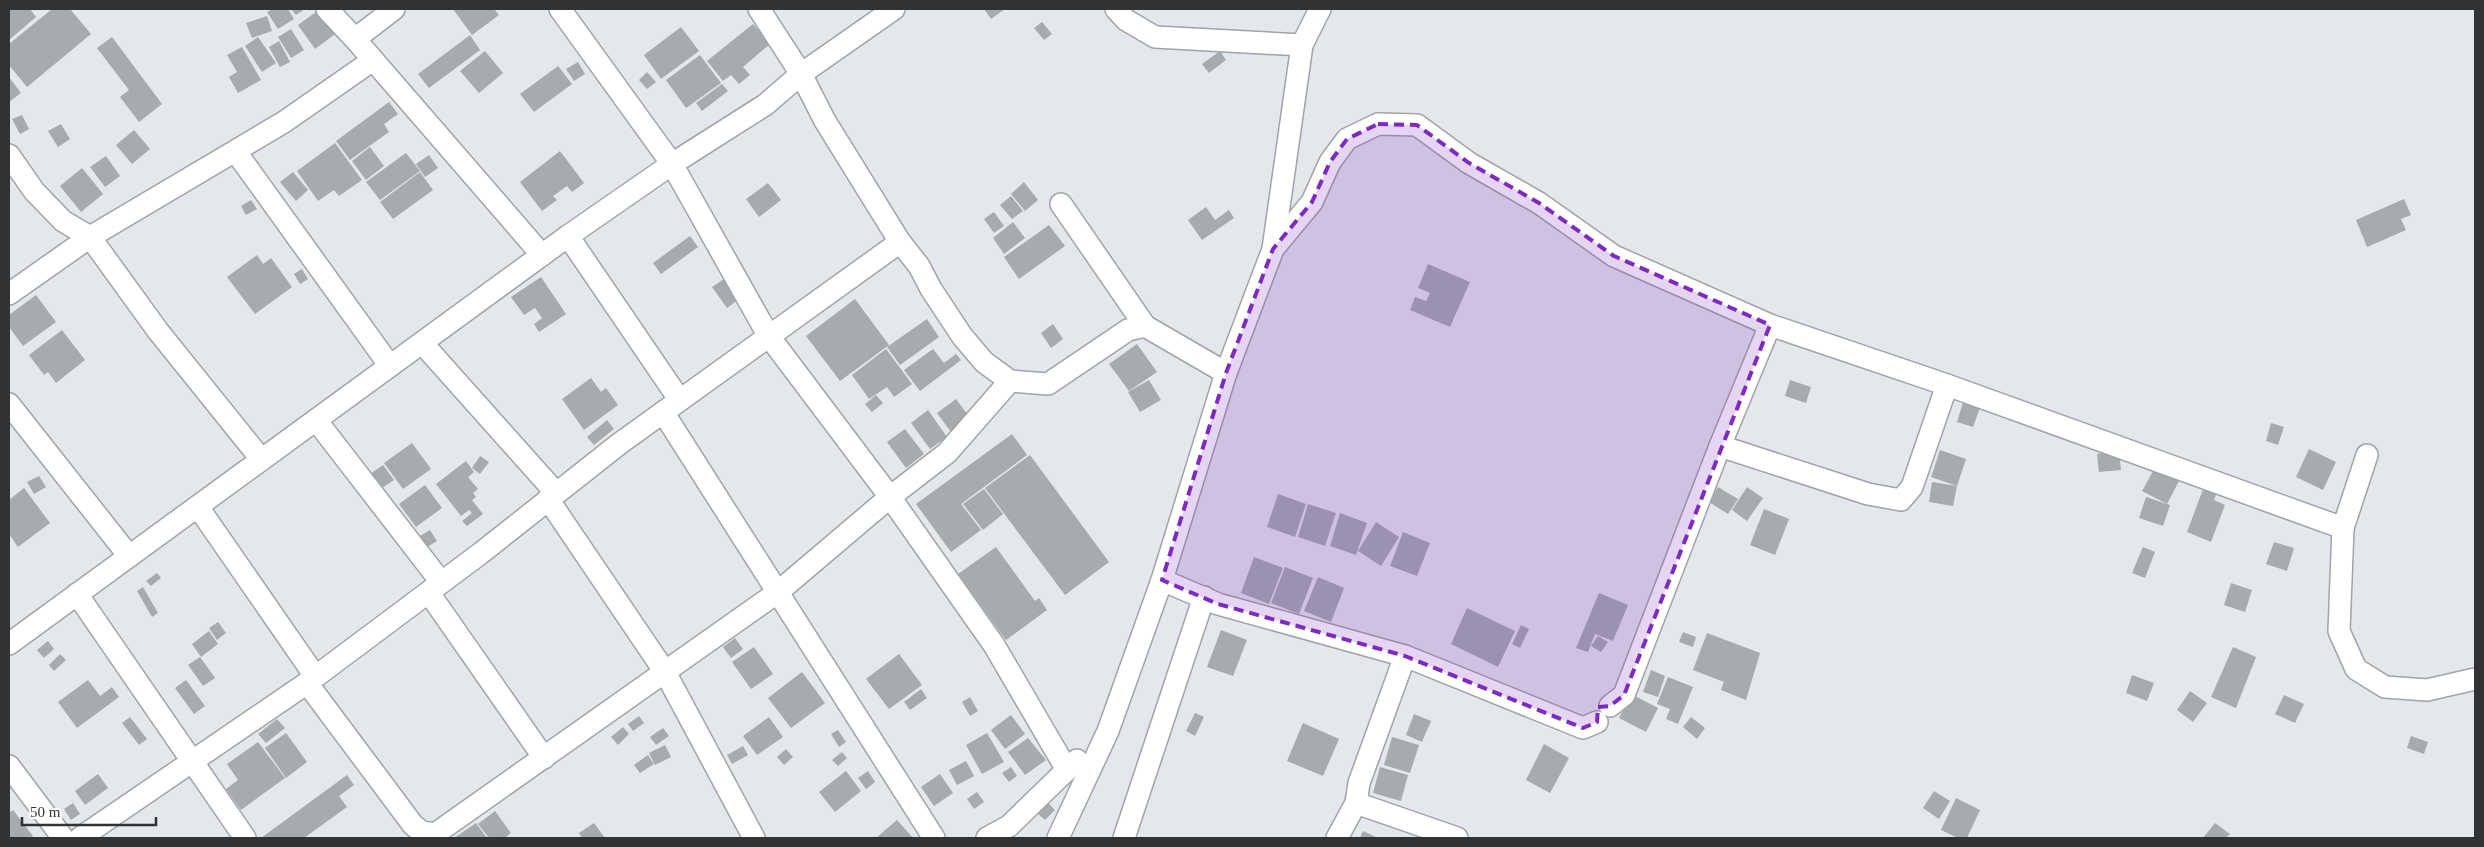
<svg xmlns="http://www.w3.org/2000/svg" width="2484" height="847" viewBox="0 0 2484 847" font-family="Georgia,serif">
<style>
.building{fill:#a5abae}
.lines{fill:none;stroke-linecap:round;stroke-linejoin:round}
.minor-casing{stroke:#a0a3a8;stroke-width:24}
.minor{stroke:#fff;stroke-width:21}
.marked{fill:#7b2cbf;fill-opacity:0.2;stroke:#7b2cbf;stroke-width:4;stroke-dasharray:10 6;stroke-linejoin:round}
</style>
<rect width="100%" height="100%" fill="#e4e7ec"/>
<!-- building -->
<g class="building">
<path d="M9,9H30L36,17L9,40Z"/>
<path d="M52,9H70L91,34L27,87L9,65V44Z"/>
<path d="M273,9H288L294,19L278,29L267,12Z"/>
<path d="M291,9H305L296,15Z"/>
<path d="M320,9L338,32L315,49L298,25Z"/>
<path d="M453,9H494L499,15L472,35Z"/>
<path d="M984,9H1005L991,19Z"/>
<path d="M267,16L272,31L252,38L246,23Z"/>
<path d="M1042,22L1052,34L1044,40L1034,28Z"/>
<path d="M753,24L770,44L743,67L750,75L739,84L731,75L723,81L707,61Z"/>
<path d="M681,27L699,51L661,79L644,55Z"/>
<path d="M291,29L304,50L291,58L278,37Z"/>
<path d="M470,35L480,50L429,88L418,74Z"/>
<path d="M112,37L162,104L139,122L120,97L129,90L97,48Z"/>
<path d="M258,37L276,63L262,72L245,46Z"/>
<path d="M279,41L290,62L280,67L269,47Z"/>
<path d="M242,47L261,80L238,93L229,77L237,72L227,55Z"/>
<path d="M485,51L503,73L479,93L460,71Z"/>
<path d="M1220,51L1226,60L1209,73L1202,64Z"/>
<path d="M700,55L721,83L686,108L666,80Z"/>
<path d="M578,62L585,74L574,81L566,69Z"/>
<path d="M558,66L572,84L534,112L520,94Z"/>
<path d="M647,72L656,82L647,89L639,80Z"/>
<path d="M9,77L21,93L9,102Z"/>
<path d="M722,84L728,91L702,111L696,103Z"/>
<path d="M389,102L398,114L384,124L389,132L350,160L336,141Z"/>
<path d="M22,115L29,129L20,134L12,119Z"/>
<path d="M61,124L70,139L58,147L48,131Z"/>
<path d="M134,130L150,149L132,164L116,145Z"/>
<path d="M335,143L362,180L339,196L334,190L318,201L297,171Z"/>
<path d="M370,147L384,166L366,180L352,161Z"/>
<path d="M560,151L584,183L572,192L567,186L553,196L557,200L542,211L520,182Z"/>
<path d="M406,153L420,171L380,200L366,182Z"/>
<path d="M429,155L438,168L425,177L416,164Z"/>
<path d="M106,156L120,176L105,187L90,167Z"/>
<path d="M82,168L103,194L81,212L60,186Z"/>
<path d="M293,172L308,190L296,201L280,182Z"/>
<path d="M420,172L433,190L393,219L380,202Z"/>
<path d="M1024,182L1038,200L1025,211L1011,194Z"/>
<path d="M768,183L781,200L759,217L746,199Z"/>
<path d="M1011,196L1023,211L1012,219L1000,205Z"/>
<path d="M2404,199L2411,215L2401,219L2406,230L2367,247L2356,220Z"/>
<path d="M251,200L257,209L246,215L241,206Z"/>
<path d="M1206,207L1215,220L1229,210L1234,218L1202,240L1188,220Z"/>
<path d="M994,212L1004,226L994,233L984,219Z"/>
<path d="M1013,222L1025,238L1004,254L993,238Z"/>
<path d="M1049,225L1065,246L1019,279L1004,257Z"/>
<path d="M690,236L698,247L661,274L653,263Z"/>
<path d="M257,255L263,264L271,258L292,287L255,314L227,277Z"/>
<path d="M1428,264L1470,282L1450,327L1410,310L1415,297L1426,301L1430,293L1418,288Z"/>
<path d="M302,269L308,279L300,284L294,274Z"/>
<path d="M541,277L566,314L539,332L534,324L542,318L535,308L524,315L511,297Z"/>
<path d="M724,279L739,299L727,308L712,287Z"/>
<path d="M36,295L56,322L23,346L9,327V315Z"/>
<path d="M855,299L889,345L840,381L806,336Z"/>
<path d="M927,319L939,337L900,365L887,347Z"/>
<path d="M1053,324L1063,339L1051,348L1041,333Z"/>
<path d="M62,330L85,360L56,383L48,372L44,375L29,355Z"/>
<path d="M1137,344L1157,372L1129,391L1109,364Z"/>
<path d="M886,349L912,384L894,397L887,387L869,399L852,375Z"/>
<path d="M933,349L944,363L956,354L961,360L920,391L904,370Z"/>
<path d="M591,378L601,392L606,388L618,405L584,430L562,399Z"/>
<path d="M1149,380L1161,400L1140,412L1128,392Z"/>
<path d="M1790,380L1811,387L1806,403L1785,396Z"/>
<path d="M876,395L883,403L872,412L865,404Z"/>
<path d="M956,399L970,418L951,432L937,413Z"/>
<path d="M1964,399L1981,405L1973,427L1957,422Z"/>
<path d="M928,410L947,437L930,449L911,423Z"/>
<path d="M607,420L614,429L594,445L587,437Z"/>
<path d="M2271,423L2284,427L2278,445L2266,441Z"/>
<path d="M905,429L924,454L906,468L887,442Z"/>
<path d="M1012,434L1027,455L961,504L981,530L951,552L916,504Z"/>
<path d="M412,443L431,469L403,489L384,463Z"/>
<path d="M2309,449L2336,462L2323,490L2296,477Z"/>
<path d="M1940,450L1966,459L1957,486L1931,477Z"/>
<path d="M2119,451L2121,470L2099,472L2097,454Z"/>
<path d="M1030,455L1109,562L1065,595L985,488Z"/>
<path d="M480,456L489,462L480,474L472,468Z"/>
<path d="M466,461L474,472L468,477L478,489L473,493L476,497L472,500L483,514L467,526L462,521L472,513L469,510L461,516L436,484Z"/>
<path d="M383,465L394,480L379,490L369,475Z"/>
<path d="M2156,466L2180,479L2167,504L2142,491Z"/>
<path d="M39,476L46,487L34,494L27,482Z"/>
<path d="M1932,482L1957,486L1953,506L1929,502Z"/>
<path d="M2205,484L2218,489L2214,500L2225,505L2211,542L2187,532Z"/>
<path d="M425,485L442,508L416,527L399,504Z"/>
<path d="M1718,487L1738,499L1728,514L1709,502Z"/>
<path d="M1747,487L1763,498L1747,521L1732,510Z"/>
<path d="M24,488L50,523L18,547L9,534V500Z"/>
<path d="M984,489L1003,514L983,530L963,504Z"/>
<path d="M1278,494L1306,504L1295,537L1267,527Z"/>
<path d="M2146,497L2170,505L2163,526L2139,518Z"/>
<path d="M1308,504L1336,513L1325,546L1298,537Z"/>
<path d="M1764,509L1789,519L1775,555L1750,545Z"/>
<path d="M1340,513L1367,523L1356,555L1330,546Z"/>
<path d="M1376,522L1399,537L1381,566L1358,551Z"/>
<path d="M430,530L437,541L422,550L415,539Z"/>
<path d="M1403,532L1430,543L1417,576L1390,566Z"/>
<path d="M2274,542L2294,548L2287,571L2266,564Z"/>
<path d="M996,547L1035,601L1039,598L1047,610L1006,640L958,574Z"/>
<path d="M2143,547L2155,552L2145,578L2132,573Z"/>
<path d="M1254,557L1283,568L1269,604L1241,593Z"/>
<path d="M1285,567L1313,578L1299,614L1271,603Z"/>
<path d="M157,573L161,578L151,586L146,581Z"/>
<path d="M1318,577L1344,588L1331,622L1304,611Z"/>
<path d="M2231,583L2252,590L2245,612L2224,605Z"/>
<path d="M143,587L158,613L152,617L137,591Z"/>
<path d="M1599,593L1628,605L1613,641L1593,633L1595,634L1588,652L1576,648Z"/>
<path d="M1467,608L1515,631L1498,667L1451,644Z"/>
<path d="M218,622L226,633L217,640L209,628Z"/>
<path d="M1521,625L1529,629L1520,648L1512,644Z"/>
<path d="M1221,630L1247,640L1233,676L1207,667Z"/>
<path d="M209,631L218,644L201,657L192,644Z"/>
<path d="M1683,632L1696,637L1693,647L1679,642Z"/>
<path d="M1707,633L1760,653L1746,700L1721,690L1724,682L1693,670Z"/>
<path d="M1598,636L1608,642L1601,652L1591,646Z"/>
<path d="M735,638L743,649L731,658L723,647Z"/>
<path d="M48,641L54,649L44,658L37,650Z"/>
<path d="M754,647L773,674L751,689L732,662Z"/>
<path d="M2233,647L2256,657L2236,708L2211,697Z"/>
<path d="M60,654L66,660L54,671L49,665Z"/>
<path d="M899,654L922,685L889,709L866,679Z"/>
<path d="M200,657L215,678L203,686L188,665Z"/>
<path d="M1651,670L1665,676L1658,697L1643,692Z"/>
<path d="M802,672L825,703L791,728L768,698Z"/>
<path d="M2132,675L2154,683L2147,701L2126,693Z"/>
<path d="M1668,677L1693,687L1678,724L1666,719L1670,709L1657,704Z"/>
<path d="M88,680L100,696L112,687L119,697L77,728L58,702Z"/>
<path d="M186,680L205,706L194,714L175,688Z"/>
<path d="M921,689L927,698L910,710L904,702Z"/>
<path d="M2190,691L2207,703L2193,722L2177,710Z"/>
<path d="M1631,694L1658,708L1646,732L1619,718Z"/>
<path d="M2284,695L2304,704L2295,723L2275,714Z"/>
<path d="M970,697L978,711L970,716L962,702Z"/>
<path d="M1195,713L1204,717L1195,736L1186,731Z"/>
<path d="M1414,714L1431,721L1422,742L1406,735Z"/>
<path d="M1011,715L1025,734L1005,749L991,730Z"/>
<path d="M639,716L644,723L633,731L628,724Z"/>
<path d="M130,717L147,739L139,745L122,723Z"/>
<path d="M769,717L783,737L757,755L743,736Z"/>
<path d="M1691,717L1705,728L1697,739L1683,727Z"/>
<path d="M277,719L285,728L266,743L258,734Z"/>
<path d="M1303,723L1339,739L1323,776L1287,761Z"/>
<path d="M623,727L629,734L618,745L611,737Z"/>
<path d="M663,728L669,736L656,745L650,737Z"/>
<path d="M838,730L846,742L839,747L831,734Z"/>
<path d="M286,733L307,762L286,778L265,748Z"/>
<path d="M987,733L1004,762L982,774L966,745Z"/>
<path d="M2411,736L2428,742L2424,754L2407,748Z"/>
<path d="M1392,737L1419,745L1410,773L1384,765Z"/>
<path d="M1028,738L1046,760L1025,775L1008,752Z"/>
<path d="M258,742L285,778L241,810L226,789L238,780L227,764Z"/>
<path d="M1544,744L1569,758L1550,793L1526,780Z"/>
<path d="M665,745L671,757L655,765L649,753Z"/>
<path d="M743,746L748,755L732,764L727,755Z"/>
<path d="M786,749L793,757L784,765L777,757Z"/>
<path d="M842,752L847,758L838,766L832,760Z"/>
<path d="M648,755L654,764L640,773L634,765Z"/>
<path d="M966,761L974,776L957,785L949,770Z"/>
<path d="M1011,767L1017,776L1009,782L1002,773Z"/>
<path d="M1380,767L1408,775L1401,801L1373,793Z"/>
<path d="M846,771L861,791L835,812L819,792Z"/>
<path d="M868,771L875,782L866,789L858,778Z"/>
<path d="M98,774L108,788L85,805L75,791Z"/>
<path d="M940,774L953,793L934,806L921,787Z"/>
<path d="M347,775L354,785L339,796L347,807L304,838H261Z"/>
<path d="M1934,791L1950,801L1939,819L1923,808Z"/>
<path d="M977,792L984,802L974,809L967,799Z"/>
<path d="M1956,798L1980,810L1967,838H1958L1941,830Z"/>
<path d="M1047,802L1055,810L1045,820L1037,813Z"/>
<path d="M73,803L80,814L71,820L64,809Z"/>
<path d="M13,810L33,836L30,838H9V813Z"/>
<path d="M495,811L511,833L505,838H489L478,824Z"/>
<path d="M897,820L913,838H876Z"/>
<path d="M476,823L487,838H454Z"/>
<path d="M594,823L605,838H582L579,833Z"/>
<path d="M2215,823L2230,834L2226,838H2203Z"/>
<path d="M1363,831L1378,838H1360Z"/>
</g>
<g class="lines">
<defs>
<g id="minor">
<path d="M327,9L355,39L542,255"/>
<path d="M560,9L672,164L768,335L890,497L994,645L1067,770"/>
<path d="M759,9L801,74L894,9"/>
<path d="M1116,9L1126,20L1155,37L1302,45"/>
<path d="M355,39L394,9"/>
<path d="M236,152L390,366"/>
<path d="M9,155L34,191L63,221L90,237L284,122L373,60"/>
<path d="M1061,204L1145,326"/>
<path d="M568,236L679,399"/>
<path d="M1273,249L1312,202L1330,162L1347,139L1378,124L1417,125L1469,163L1539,203L1614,256L1770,325L1947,385L2343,528L2367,455"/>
<path d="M9,294L90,237L158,331L261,459"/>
<path d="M423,344L556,493"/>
<path d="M9,404L129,556"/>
<path d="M663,412L934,838"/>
<path d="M316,420L441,582"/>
<path d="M1720,446L1868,494L1901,500L1912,487L1947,385"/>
<path d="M548,499L665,672L754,838"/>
<path d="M198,507L315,676"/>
<path d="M2343,528L2339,631L2356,669L2385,687L2427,690L2475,679"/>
<path d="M1162,580L1218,604L1405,656L1359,783L1356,803L1337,838"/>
<path d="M429,593L544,758"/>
<path d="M77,594L245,838"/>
<path d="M9,644L568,236L672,164L765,105L801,74L825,121L900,242L919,266L931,289L962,336L984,362L1010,381L1048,384L1128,330L1145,326L1226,373"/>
<path d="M1405,656L1583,728L1597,722"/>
<path d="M307,683L413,825L422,832L435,834L778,592L890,497L947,453L1010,381"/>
<path d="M1610,706L1624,695L1720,446L1770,325"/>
<path d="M9,766L63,838"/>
<path d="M1356,803L1457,838"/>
<path d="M80,838L307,683L481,553L619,444L900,242"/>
<path d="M987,838L1009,826L1077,760"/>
<path d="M1058,838L1108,731L1162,580L1226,373L1273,249L1302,45L1320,9"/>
<path d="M1124,838L1204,597"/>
</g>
</defs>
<!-- minor casing -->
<use href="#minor" class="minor-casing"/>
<!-- minor -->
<use href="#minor" class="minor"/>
</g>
<!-- marked area -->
<path class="marked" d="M1378,124L1417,125L1469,163L1539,203L1614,256L1770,325L1624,695L1610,706L1598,707L1597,722L1583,728L1405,656L1218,604L1162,580L1226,373L1273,249L1312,202L1330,162L1347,139Z"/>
<!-- border -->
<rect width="2484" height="847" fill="none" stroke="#313234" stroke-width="20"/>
<!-- scale -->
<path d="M22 817v8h134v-8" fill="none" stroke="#313234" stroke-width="2.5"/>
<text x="30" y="817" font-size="15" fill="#313234" stroke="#ffffff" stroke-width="4" paint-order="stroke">50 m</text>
</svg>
